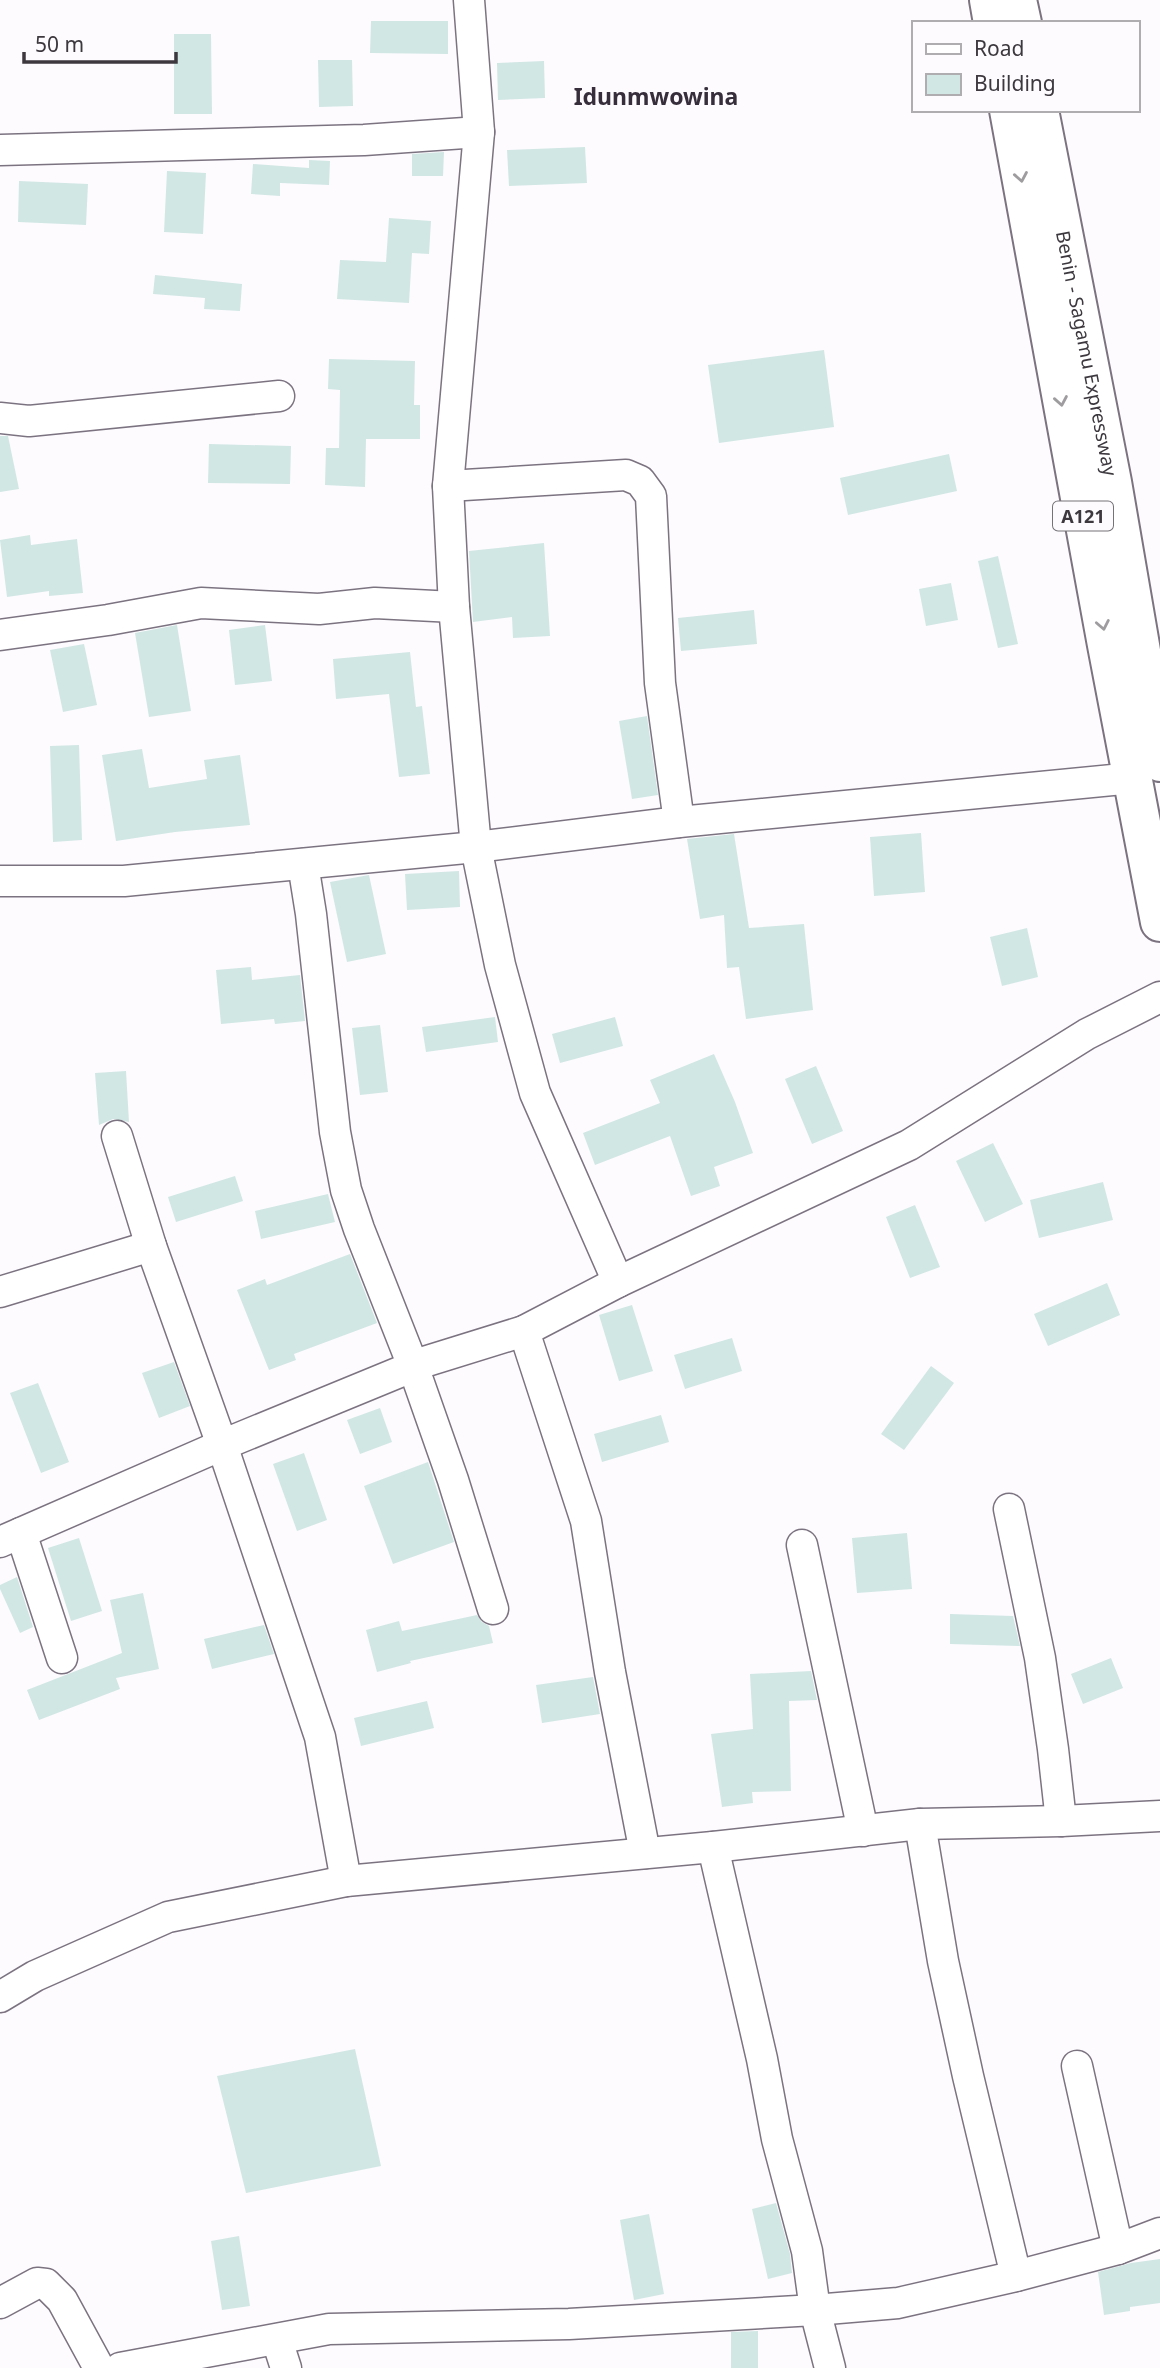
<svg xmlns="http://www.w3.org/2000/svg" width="1160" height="2368" viewBox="0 0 1160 2368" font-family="'Noto Sans',sans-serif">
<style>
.building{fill:#d1e7e4}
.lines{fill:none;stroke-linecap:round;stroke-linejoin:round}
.minor-casing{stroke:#7c7381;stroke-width:33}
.highway-casing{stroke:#7c7381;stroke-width:42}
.minor{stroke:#fff;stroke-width:30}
.highway{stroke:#fff;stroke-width:38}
.oneway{stroke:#9e9c9e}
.labels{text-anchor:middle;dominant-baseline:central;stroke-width:5;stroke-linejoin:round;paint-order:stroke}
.shield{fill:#fdfbfe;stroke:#767278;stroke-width:2}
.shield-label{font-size:18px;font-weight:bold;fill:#3c383e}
.street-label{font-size:19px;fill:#3c383e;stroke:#fdfbfe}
.quarter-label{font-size:23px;font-weight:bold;fill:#362e3a;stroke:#fdfbfe}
</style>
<rect width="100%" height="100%" fill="#fdfbfe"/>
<!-- building -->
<g class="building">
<path d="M371,21H448V54L370,53Z"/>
<path d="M174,34H211L212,114H174Z"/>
<path d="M318,60H352L353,106L319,107Z"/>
<path d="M544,61L545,98L498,100L497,63Z"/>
<path d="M585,147L587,183L509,186L507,150Z"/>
<path d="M444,152L443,176H412V154Z"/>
<path d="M309,160L330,161L329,185L280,183V196L251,194L253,164L309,168Z"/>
<path d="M167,171L206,173L203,234L164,232Z"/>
<path d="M19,181L88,184L86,225L18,222Z"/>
<path d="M389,218L431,221L429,254L412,253L409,303L337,299L340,260L386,262Z"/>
<path d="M155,275L242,284L240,311L204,309L205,298L153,294Z"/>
<path d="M824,350L834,427L719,443L708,365Z"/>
<path d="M329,359L415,361L414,405H420V439H366L365,487L325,485L326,448H339L340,390L328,389Z"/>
<path d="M0,436H8L19,489L0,492Z"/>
<path d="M209,444L291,446L290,484L208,483Z"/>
<path d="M949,454L957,491L848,515L840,478Z"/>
<path d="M30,535L31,545L77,539L83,593L49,596V591L7,597L0,540Z"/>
<path d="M544,543L550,636L513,638L512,617L473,622L469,551Z"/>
<path d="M998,556L1018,644L998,648L978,561Z"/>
<path d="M951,583L958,620L926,626L919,589Z"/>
<path d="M754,610L757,644L681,651L678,618Z"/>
<path d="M177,625L191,711L149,717L135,633Z"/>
<path d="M265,625L272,681L235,685L229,630Z"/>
<path d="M84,644L97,705L63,712L50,650Z"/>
<path d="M410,652L416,707L422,706L430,774L399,777L389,694L336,699L333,659Z"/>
<path d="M647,716L658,795L632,799L619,721Z"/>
<path d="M79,745L82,840L53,842L50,746Z"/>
<path d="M142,749L149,788L207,779L204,760L240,755L250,825L175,832L116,841L102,755Z"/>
<path d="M921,833L925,892L874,896L870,837Z"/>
<path d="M734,834L749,928L804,924L813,1010L746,1019L739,967L727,968L724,915L700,919L687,839Z"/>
<path d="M459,871L460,907L407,910L405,874Z"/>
<path d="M369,875L386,954L347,962L330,882Z"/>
<path d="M1027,928L1038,977L1002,986L990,937Z"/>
<path d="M251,967L252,980L300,975L305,1021L275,1024L274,1019L221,1024L216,970Z"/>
<path d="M495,1017L498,1042L426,1052L422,1027Z"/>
<path d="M615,1017L623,1046L560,1063L552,1034Z"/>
<path d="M380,1025L388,1092L360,1095L352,1028Z"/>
<path d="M714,1054L735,1102L753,1153L714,1167L720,1186L691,1196L670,1136L595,1165L583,1133L660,1103L650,1080Z"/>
<path d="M816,1066L843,1131L812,1144L785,1079Z"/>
<path d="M126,1071L129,1122L113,1119L99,1125L95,1073Z"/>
<path d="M993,1143L1023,1204L985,1222L956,1161Z"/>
<path d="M235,1176L243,1201L176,1222L168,1197Z"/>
<path d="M1103,1182L1113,1220L1039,1238L1030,1200Z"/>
<path d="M328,1194L335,1222L261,1239L255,1211Z"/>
<path d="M915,1205L940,1267L910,1278L886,1217Z"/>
<path d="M350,1254L377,1323L294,1354L296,1360L269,1370L237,1290L265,1279L267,1285Z"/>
<path d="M1107,1283L1120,1315L1048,1346L1034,1314Z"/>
<path d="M632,1305L653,1371L619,1381L599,1315Z"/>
<path d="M732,1338L742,1371L685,1389L674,1355Z"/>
<path d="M174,1362L190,1406L159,1418L142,1373Z"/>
<path d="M931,1366L954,1383L904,1450L881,1434Z"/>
<path d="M38,1383L69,1462L41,1473L10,1393Z"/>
<path d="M380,1408L392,1442L360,1454L347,1420Z"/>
<path d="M661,1415L669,1442L602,1462L594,1434Z"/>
<path d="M304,1453L327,1520L297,1531L273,1464Z"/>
<path d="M428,1462L454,1542L393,1564L364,1486Z"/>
<path d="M907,1533L912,1589L857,1593L852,1538Z"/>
<path d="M79,1538L102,1611L71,1621L48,1548Z"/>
<path d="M17,1577L33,1627L20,1633L0,1589V1585Z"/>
<path d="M143,1593L159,1669L116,1678L120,1689L39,1720L27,1690L122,1653L110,1600Z"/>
<path d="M950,1614L1013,1616L1020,1646L950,1644Z"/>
<path d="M477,1615L482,1622L489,1626L493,1643L410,1661L411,1663L377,1672L366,1630L399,1621L402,1631Z"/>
<path d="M264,1625L274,1654L212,1669L204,1639Z"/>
<path d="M1111,1658L1123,1688L1083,1704L1071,1674Z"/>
<path d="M811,1671L817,1700L789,1701L791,1791L752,1792L753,1803L722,1807L711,1734L753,1729L750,1674Z"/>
<path d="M593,1677L600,1714L542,1723L536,1685Z"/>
<path d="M427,1701L434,1728L361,1746L354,1718Z"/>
<path d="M355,2049L381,2166L246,2193L217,2076Z"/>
<path d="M776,2203L790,2254L792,2273L768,2279L752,2209Z"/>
<path d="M649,2214L664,2294L634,2300L620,2220Z"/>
<path d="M239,2236L250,2306L222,2310L211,2241Z"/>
<path d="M1160,2259V2303L1130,2307V2311L1104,2315L1098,2272L1131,2263Z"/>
<path d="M758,2331V2368H731V2332Z"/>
</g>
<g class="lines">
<defs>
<g id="minor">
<path d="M469,0L479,132L448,486L454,607L476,847L500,965L535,1093L618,1282"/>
<path d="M0,150L364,140L479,132"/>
<path d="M0,418L29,421L279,396"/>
<path d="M448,486L626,475L640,481L651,496L660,683L679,822"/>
<path d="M0,635L108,620L201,603L319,609L375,603L454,607"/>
<path d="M303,864L311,914L335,1132L346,1190L359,1229L413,1366L453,1480L493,1609"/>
<path d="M0,881H124L476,847L679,822L1133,778"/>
<path d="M117,1136L151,1246L222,1445L320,1737L346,1881"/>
<path d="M0,1292L151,1246"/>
<path d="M524,1331L586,1521L610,1672L645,1853"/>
<path d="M1009,1509L1040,1658L1053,1749L1061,1821"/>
<path d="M21,1533L62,1658"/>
<path d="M0,1542L222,1445L424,1362L524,1331L618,1282L909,1145L1087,1034L1160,997"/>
<path d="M802,1545L863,1831"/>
<path d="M920,1824L943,1961L968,2076L1016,2276"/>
<path d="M713,1847L762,2059L777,2139L807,2251L815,2310L830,2368"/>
<path d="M0,1997L35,1976L168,1917L346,1881L713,1847L920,1824L1061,1821L1160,1816"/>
<path d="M1077,2066L1118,2249"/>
<path d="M0,2303L37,2283L46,2284L62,2300L99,2368"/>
<path d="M277,2340L286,2368"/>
<path d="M120,2368L329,2329L569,2324L815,2310L898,2303L1016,2276L1118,2249L1160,2233"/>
</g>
<g id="highway">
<path d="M989,0L993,23"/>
<path d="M1017,0L1022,23"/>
<path d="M1009,110L1107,645L1160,922"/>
<path id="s1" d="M1039,110L1112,482L1160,762"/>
</g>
</defs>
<!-- minor casing -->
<use href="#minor" class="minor-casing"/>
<!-- highway casing -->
<use href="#highway" class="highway-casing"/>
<!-- minor -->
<use href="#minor" class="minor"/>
<!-- highway -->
<use href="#highway" class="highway"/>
</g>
<!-- one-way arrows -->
<defs><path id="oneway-chevron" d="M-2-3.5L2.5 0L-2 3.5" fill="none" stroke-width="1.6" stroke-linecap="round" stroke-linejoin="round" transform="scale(1.75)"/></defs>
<g class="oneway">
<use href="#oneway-chevron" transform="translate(1021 177) rotate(80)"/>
<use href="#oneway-chevron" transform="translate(1061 401) rotate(80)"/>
<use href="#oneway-chevron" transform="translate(1103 625) rotate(79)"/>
</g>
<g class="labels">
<!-- shield labels -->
<rect class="shield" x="1053" y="501.5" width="60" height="29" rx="5"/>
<g class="shield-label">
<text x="1083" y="516">A121</text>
</g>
<!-- street labels -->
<g class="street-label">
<text stroke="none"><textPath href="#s1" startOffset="248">Benin - Sagamu Expressway</textPath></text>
</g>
<!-- quarter labels -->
<g class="quarter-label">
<text x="656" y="96">Idunmwowina</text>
</g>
</g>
<!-- legend -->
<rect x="912" y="21" width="228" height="91" fill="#fdfbfe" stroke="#b0adb1" stroke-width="2"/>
<rect x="926" y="44" width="35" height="10" fill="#ffffff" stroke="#b0adb1" stroke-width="2"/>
<text x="974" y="56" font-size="21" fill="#3c383e">Road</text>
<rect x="926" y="74" width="35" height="21" fill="#d1e7e4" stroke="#b0adb1" stroke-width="2"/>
<text x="974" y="91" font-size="21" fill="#3c383e">Building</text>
<!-- scale -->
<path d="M24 52v10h152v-10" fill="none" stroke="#3c383e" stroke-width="3.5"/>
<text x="35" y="52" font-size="21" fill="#3c383e" stroke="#fdfbfe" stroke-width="5" paint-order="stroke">50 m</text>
</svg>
